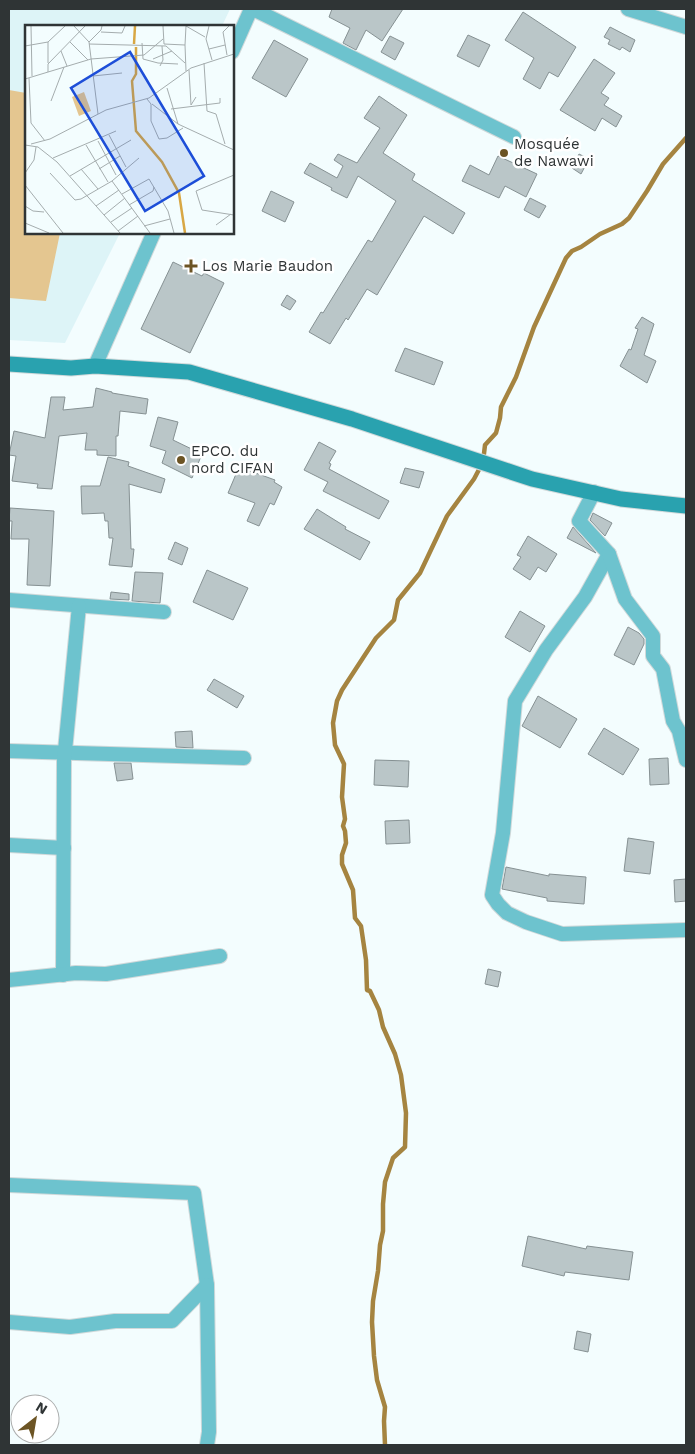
<svg xmlns="http://www.w3.org/2000/svg" width="695" height="1454" viewBox="0 0 695 1454" font-family="'Work Sans',sans-serif">
<style>
.built{fill:#ddf4f7}
.green{fill:#e4c690}
.lines{fill:none;stroke-linecap:round;stroke-linejoin:round}
.stream{stroke:#a58440;stroke-width:4.5}
.building{fill:#bac6c8;stroke:#869193}
.street-casing{stroke:#d0d9da;stroke-width:16}
.secondary-casing{stroke:#d0d9da;stroke-width:17}
.street{stroke:#6dc3ce;stroke-width:14}
.secondary{stroke:#29a2af;stroke-width:15}
.poi-dot{fill:#6c5424;stroke:#fff;stroke-width:2}
.labels{text-anchor:middle;dominant-baseline:central;stroke-width:5;stroke-linejoin:round;paint-order:stroke}
.poi-label{font-size:15px;fill:#2f3435;stroke:#fff;text-anchor:start}
.inset-river{fill:none;stroke:#d8a744;stroke-width:2.5}
.inset-road{fill:none;stroke:#a5adae;stroke-width:1}
.view{fill:#1d4ed8;fill-opacity:0.15;stroke:#1d4ed8;stroke-width:2.5}
.inset-edge{fill:none;stroke:#2f3435;stroke-width:2.5}
</style>
<rect width="100%" height="100%" fill="#f3fdfe"/>
<!-- built -->
<path class="built" d="M9,9H230L222,26H26V232L120,233L65,343L9,340Z"/>
<!-- green -->
<path class="green" d="M9,90L26,93V232L60,233L46,301L9,298Z"/>
<g class="lines">
<!-- stream -->
<path class="stream" d="M385,1445L384,1421L385,1407L377,1380L374,1356L372,1322L373,1301L378,1271L380,1245L383,1231V1204L385,1182L393,1158L405,1147L406,1113L401,1075L395,1054L383,1027L379,1010L370,991L367,990L366,960L361,926L355,918L353,890L342,864V855L346,843L345,831L343,826L345,819L342,797L344,764L335,745L333,723L337,701L342,690L376,638L394,620L398,600L420,573L447,516L474,479L483,462L485,445L496,433L500,418L501,407L516,377L534,327L566,258L572,251L581,247L600,234L622,224L629,218L647,191L663,164L686,138"/>
</g>
<!-- building -->
<g class="building">
<path d="M332,9H403L382,41L366,30L356,50L343,43L350,28L329,17Z"/>
<path d="M523,12L576,47L558,77L549,72L540,89L523,79L534,58L505,40Z"/>
<path d="M610,27L635,40L630,52L622,47L620,50L608,44L610,40L604,37Z"/>
<path d="M468,35L490,45L479,67L457,56Z"/>
<path d="M390,36L404,43L395,60L381,52Z"/>
<path d="M274,40L308,59L286,97L252,78Z"/>
<path d="M594,59L615,73L601,93L609,98L604,105L622,116L616,127L602,118L595,131L560,110Z"/>
<path d="M379,96L407,115L383,153L415,174L412,180L465,213L453,234L424,216L377,295L367,289L348,320L346,318L330,344L309,332L321,312L323,313L368,240L372,242L396,201L358,176L347,198L331,190L332,188L304,173L310,163L337,178L343,166L334,160L338,154L357,163L380,128L364,118Z"/>
<path d="M579,154L589,159L581,174L572,168Z"/>
<path d="M498,156L537,174L526,197L505,186L499,198L462,181L470,165L489,175Z"/>
<path d="M271,191L294,202L285,222L262,211Z"/>
<path d="M530,198L546,206L539,218L524,210Z"/>
<path d="M173,262L202,276L204,273L224,283L190,353L141,329Z"/>
<path d="M287,295L296,301L290,310L281,305Z"/>
<path d="M642,317L654,324L644,355L656,361L647,383L620,366L629,349L631,350L638,329L635,328Z"/>
<path d="M405,348L443,362L434,385L395,371Z"/>
<path d="M96,388L112,392V393L148,399L146,414L120,411L118,436H116V456L97,455V450H85L87,433L59,436L52,489L37,488L38,484L12,481L16,456L9,455L14,431L45,438L51,397H65L63,410L93,407Z"/>
<path d="M158,417L178,422L173,440L202,454L192,478L162,463L166,451L150,446Z"/>
<path d="M319,442L336,451L329,463L331,464L329,469L389,501L379,519L323,491L328,482L304,470Z"/>
<path d="M108,457L129,462L128,466L165,479L161,493L129,484L131,549H134L132,567L109,565L113,538H109L108,521H105L104,513L82,514L81,486H100Z"/>
<path d="M239,467L275,480L274,482L282,487L274,505L270,503L259,526L247,521L255,503L228,493Z"/>
<path d="M405,468L424,472L419,488L400,483Z"/>
<path d="M10,508L54,511L50,586L27,585L29,539H11L12,521H9Z"/>
<path d="M317,509L346,527L345,529L370,542L360,560L304,529Z"/>
<path d="M593,513L612,523L605,536L590,520Z"/>
<path d="M573,527L596,553L567,538Z"/>
<path d="M528,536L557,554L546,572L538,567L530,580L513,569L521,557L517,555Z"/>
<path d="M175,542L188,548L182,565L168,559Z"/>
<path d="M207,570L248,588L233,620L193,602Z"/>
<path d="M135,572L163,573L160,603L132,601Z"/>
<path d="M111,592L129,594V600L110,599Z"/>
<path d="M520,611L545,626L530,652L505,637Z"/>
<path d="M628,627L639,633L644,639V644L634,665L614,655Z"/>
<path d="M214,679L244,696L237,708L207,690Z"/>
<path d="M538,696L577,719L560,748L522,726Z"/>
<path d="M604,728L639,749L623,775L588,754Z"/>
<path d="M192,731L193,748L176,747L175,732Z"/>
<path d="M668,758L669,784L650,785L649,759Z"/>
<path d="M375,760L409,761L408,787L374,785Z"/>
<path d="M114,763H131L133,779L117,781Z"/>
<path d="M409,820L410,843L386,844L385,821Z"/>
<path d="M628,838L654,842L650,874L624,871Z"/>
<path d="M506,867L549,876V874L586,877L584,904L547,901V898L502,889Z"/>
<path d="M686,879V901L675,902L674,880Z"/>
<path d="M488,969L501,972L498,987L485,984Z"/>
<path d="M528,1236L586,1249L587,1246L633,1252L629,1280L565,1272L564,1276L522,1266Z"/>
<path d="M577,1331L591,1334L588,1352L574,1349Z"/>
</g>
<g class="lines">
<defs>
<g id="street">
<path d="M253,9L514,137"/>
<path d="M628,9L686,27"/>
<path d="M232,52L251,9"/>
<path d="M95,366L154,232"/>
<path d="M594,492L579,521L609,554L585,597L546,650L515,701L503,833L492,895L498,904L507,913L526,922L562,934L686,930"/>
<path d="M609,554L625,599L653,636V656L663,669L673,721L679,731L686,760"/>
<path d="M9,600L164,612"/>
<path d="M9,751L244,758"/>
<path d="M9,845L64,848"/>
<path d="M63,975L64,761L79,606"/>
<path d="M9,980L76,973L106,974L220,956"/>
<path d="M9,1185L194,1193L207,1285L209,1432L207,1445"/>
<path d="M9,1322L70,1327L115,1321H172L207,1285"/>
</g>
<path id="secondary" d="M9,364L71,368L95,366L189,372L352,419L532,479L621,499L686,506"/>
</defs>
<!-- street casing -->
<use href="#street" class="street-casing"/>
<!-- secondary casing -->
<use href="#secondary" class="secondary-casing"/>
<!-- street -->
<use href="#street" class="street"/>
<!-- secondary -->
<use href="#secondary" class="secondary"/>
</g>
<!-- markers -->
<g class="poi-dot">
<circle cx="504" cy="153" r="5"/>
<path d="M188.5 258.5h5v5h5v5h-5v5h-5v-5h-5v-5h5z"/>
<circle cx="181" cy="460" r="5"/>
</g>
<g class="labels">
<!-- poi labels -->
<g class="poi-label">
<text x="514" y="144">Mosquée<tspan x="514" dy="17">de Nawawi</tspan></text>
<text x="202" y="266">Los Marie Baudon</text>
<text x="191" y="451">EPCO. du<tspan x="191" dy="17">nord CIFAN</tspan></text>
</g>
</g>
<!-- overview -->
<g transform="translate(25 25)">
<rect width="209" height="209" fill="#f3fdfe"/>
<path d="M59,67L66,86L54,91L47,72Z" fill="#e4c690"/>
<path class="inset-river" d="M109,19L110,1M111,22V49L107,56L111,106L137,137L154,168L160,208"/>
<path class="inset-road" d="M6,1L7,51M49,1L64,17L73,89M138,1L139,19L160,20L161,46M161,1L180,12M184,1L181,14L187,35M76,7L97,8L100,1M45,17L63,35M64,17L76,5L77,1M117,18L118,34L133,38L153,39M64,19L141,21L160,38M160,20L161,1M0,21L23,17M184,24L200,20M36,26L42,41M202,30L198,7L204,1M128,34L147,26M23,38V17L40,1M179,38L182,86L191,89L200,119M135,41L138,35L137,21M164,45L166,80L171,72M23,47V39L60,1M68,51L97,48M4,53L6,98L20,116M0,54L66,34L119,30L138,14M142,63L153,99L209,125M122,74L126,79V96L134,114L142,113L158,103M26,76L39,42M127,79L153,99M146,84L195,78V73M84,110L101,142M73,116L91,150M6,119L25,114L81,85L124,73L166,43L209,29M0,120L13,122L32,137L95,208M61,120L83,157M28,133L91,106M56,144L73,164M74,144L95,131M0,148L9,135L11,122M25,148L50,175L56,174L87,156L114,133M209,150L171,166L177,185L209,190M45,151L106,115M87,156L125,208M0,160L38,208M97,169L124,154L143,186L149,208M104,180L128,166L129,162M0,181L8,186L19,187M71,181L94,165M79,190L100,173M86,197L107,183M0,198L24,208M191,200L206,189M119,201L145,194M93,206L113,191"/>
<path class="view" d="M105,27L179,151L120,186L46,63Z"/>
<rect width="209" height="209" class="inset-edge"/>
</g>
<!-- border -->
<rect width="695" height="1454" fill="none" stroke="#2f3435" stroke-width="20"/>
<!-- north arrow -->
<g transform="translate(35 1419) rotate(31)"><circle r="24" fill="#ffffff" stroke="#acaeae"/>
<path d="M0-4L9 19L0 12L-9 19Z" fill="#6c5424"/>
<text y="-8" font-size="14" font-weight="bold" text-anchor="middle" fill="#2f3435">N</text>
</g>
</svg>
